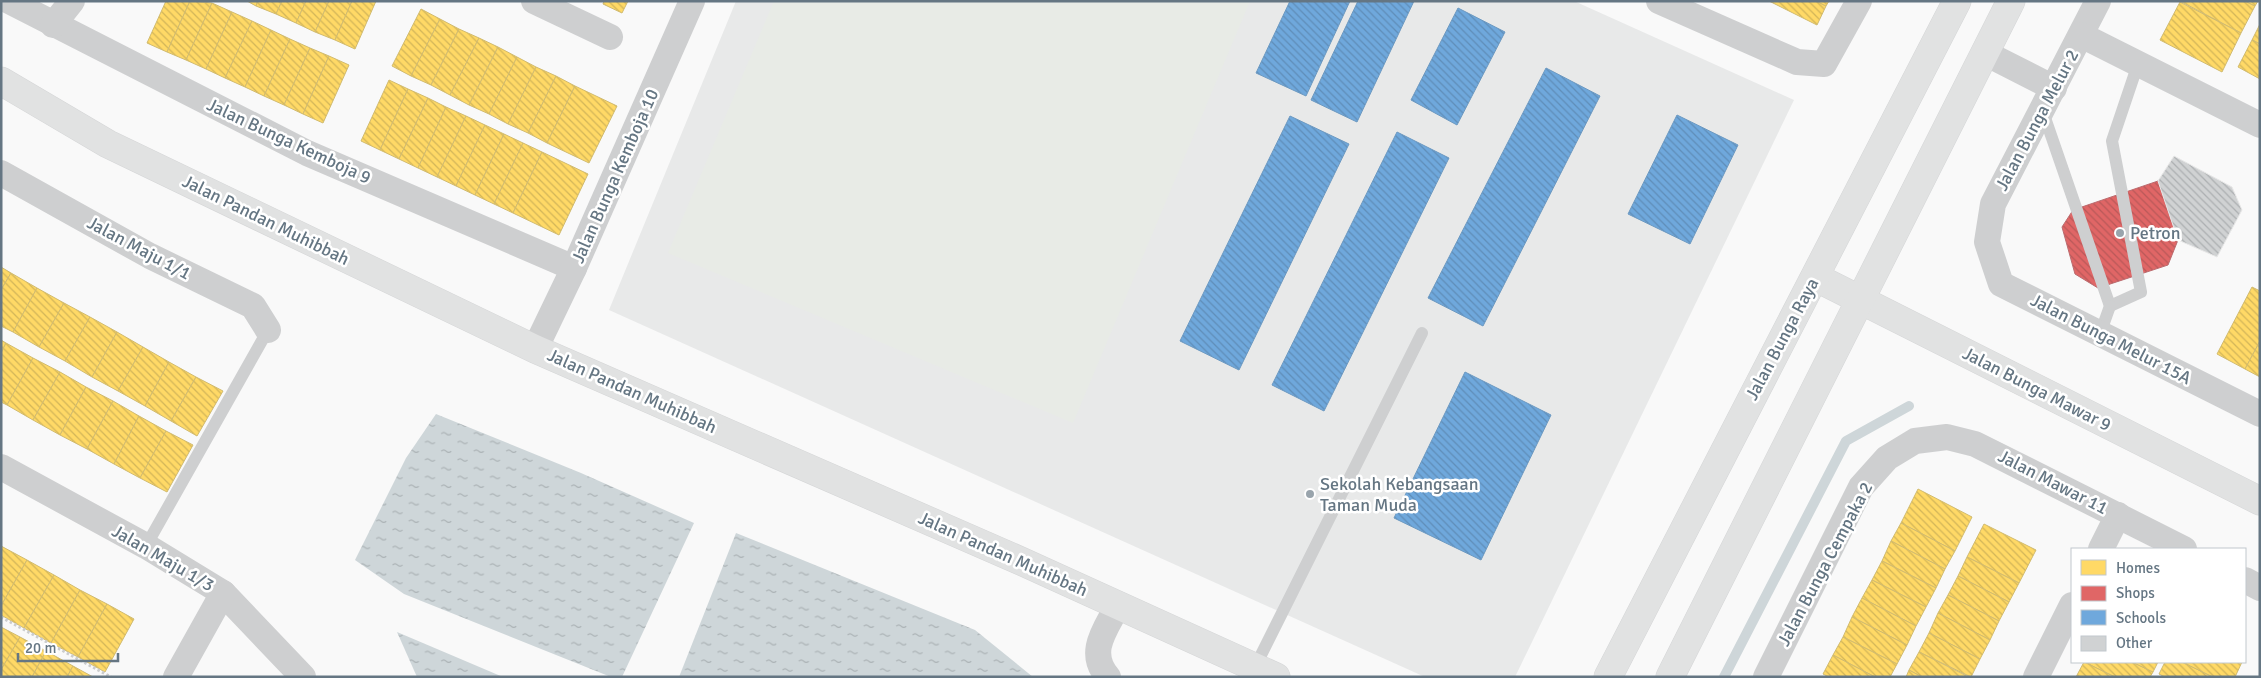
<svg xmlns="http://www.w3.org/2000/svg" width="2261" height="678" viewBox="0 0 2261 678" font-family="Signika,sans-serif">
<style>
.built{fill:#e8e9e9}
.green{fill:#e8ebe6}
.water{fill:url(#water-ripples)}
.homes{fill:url(#homes-back-hatch);stroke:#d1bb6f}
.shops{fill:url(#shops-back-hatch);stroke:#bb6b6f}
.schools{fill:url(#schools-back-hatch);stroke:#6c99c1}
.lines{fill:none;stroke-linecap:round;stroke-linejoin:round}
.stream{stroke:#ced6d9;stroke-width:10}
.building{fill:url(#building-back-hatch);stroke:#e8e8e8}
.secondary-casing{stroke:#d5d6d7;stroke-width:29}
.path{stroke:#cbcccd;stroke-width:3;stroke-dasharray:2.5 2.5;stroke-linecap:butt}
.lane{stroke:#cecfd0;stroke-width:12}
.street{stroke:#cecfd0;stroke-width:26}
.secondary{stroke:#e1e2e2;stroke-width:28}
.poi-dot{fill:#99a4ac;stroke:#fff;stroke-width:2}
.labels{text-anchor:middle;dominant-baseline:central;stroke-width:5;stroke-linejoin:round;paint-order:stroke}
.street-label{font-size:18px;fill:#657683;stroke:#fff}
.poi-label{font-size:18px;fill:#657683;stroke:#fff;text-anchor:start}
</style>
<defs>
<pattern id="water-ripples" width="26" height="14" patternUnits="userSpaceOnUse" patternTransform="scale(1.25)"><rect width="26" height="14" fill="#ced6d9"/><path d="M2 4q2-2 4 0t4 0M15 11q2-2 4 0t4 0" fill="none" stroke="#abb2b5"/></pattern>
<pattern id="homes-back-hatch" width="6" height="6" patternUnits="userSpaceOnUse" patternTransform="scale(1.25)"><rect width="6" height="6" fill="#ffd966"/><path d="M-1 5l2 2M0 0l6 6M5-1l2 2" fill="none" stroke="#d2b559"/></pattern>
<pattern id="shops-back-hatch" width="6" height="6" patternUnits="userSpaceOnUse" patternTransform="scale(1.25)"><rect width="6" height="6" fill="#e06666"/><path d="M-1 5l2 2M0 0l6 6M5-1l2 2" fill="none" stroke="#b95959"/></pattern>
<pattern id="schools-back-hatch" width="6" height="6" patternUnits="userSpaceOnUse" patternTransform="scale(1.25)"><rect width="6" height="6" fill="#6fa8dc"/><path d="M-1 5l2 2M0 0l6 6M5-1l2 2" fill="none" stroke="#5f8db8"/></pattern>
<pattern id="building-back-hatch" width="6" height="6" patternUnits="userSpaceOnUse" patternTransform="scale(1.25)"><rect width="6" height="6" fill="#d0d2d3"/><path d="M-1 5l2 2M0 0l6 6M5-1l2 2" fill="none" stroke="#acafb1"/></pattern>
</defs>
<rect width="100%" height="100%" fill="#f9f9f9"/>
<!-- built -->
<path class="built" d="M736,1H1574L1794,100L1515,677H1425L609,310Z"/>
<!-- green -->
<path class="green" d="M774,1H1250L1073,423L668,253Z"/>
<!-- water -->
<g class="water">
<path d="M436,414L581,473L694,523L622,677H611L404,594L355,560L406,458Z"/>
<path d="M736,533L975,630L1033,677H679Z"/>
<path d="M397,632L503,677H417Z"/>
</g>
<!-- homes -->
<g class="homes">
<path d="M166,1H190L167,52L147,43Z"/>
<path d="M190,1L212,3L186,60L167,52Z"/>
<path d="M247,1H258L256,6Z"/>
<path d="M258,1H282L276,14L256,6Z"/>
<path d="M282,1H306L296,23L276,14Z"/>
<path d="M306,1H329L315,32L296,23Z"/>
<path d="M329,1H352L335,40L315,32Z"/>
<path d="M352,1H376L355,49L335,40Z"/>
<path d="M604,1H628L622,13L603,4Z"/>
<path d="M1769,1H1816L1826,6L1817,25Z"/>
<path d="M1816,1H1829L1826,6Z"/>
<path d="M2180,1H2245L2255,6L2241,33Z"/>
<path d="M2245,1H2258L2255,6Z"/>
<path d="M2180,2L2241,33L2222,72L2160,40Z"/>
<path d="M212,3L232,12L206,69L186,60Z"/>
<path d="M421,9L440,19L411,76L392,66Z"/>
<path d="M232,12L252,21L225,78L206,69Z"/>
<path d="M440,19L459,29L431,85L411,76Z"/>
<path d="M252,21L271,30L245,87L225,78Z"/>
<path d="M2260,24V44L2252,40Z"/>
<path d="M459,29L479,38L450,95L431,85Z"/>
<path d="M271,30L290,39L264,96L245,87Z"/>
<path d="M479,38L498,47L469,105L450,95Z"/>
<path d="M290,39L310,48L284,105L264,96Z"/>
<path d="M2252,40L2260,44V79L2238,67Z"/>
<path d="M498,47L517,57L489,114L469,105Z"/>
<path d="M310,48L329,56L303,114L284,105Z"/>
<path d="M329,56L349,65L323,123L303,114Z"/>
<path d="M517,57L536,67L508,124L489,114Z"/>
<path d="M536,67L556,76L528,133L508,124Z"/>
<path d="M556,76L575,86L547,143L528,133Z"/>
<path d="M389,80L408,89L380,150L361,141Z"/>
<path d="M575,86L617,106L589,163L547,143Z"/>
<path d="M408,89L428,98L399,159L380,150Z"/>
<path d="M428,98L446,107L418,168L399,159Z"/>
<path d="M446,107L466,116L437,177L418,168Z"/>
<path d="M466,116L485,125L456,186L437,177Z"/>
<path d="M485,125L504,134L475,195L456,186Z"/>
<path d="M504,134L523,143L494,204L475,195Z"/>
<path d="M523,143L542,152L513,213L494,204Z"/>
<path d="M542,152L588,174L559,235L513,213Z"/>
<path d="M1,267L11,273L1,290Z"/>
<path d="M11,273L37,288L13,332L1,326V290Z"/>
<path d="M2252,287L2260,291V341L2245,369L2217,354Z"/>
<path d="M37,288L64,303L39,347L13,332Z"/>
<path d="M64,303L90,317L65,361L39,347Z"/>
<path d="M90,317L117,332L92,377L65,361Z"/>
<path d="M117,332L143,347L118,391L92,377Z"/>
<path d="M1,340L6,343L1,353Z"/>
<path d="M2260,341V377L2245,369Z"/>
<path d="M6,343L33,358L7,405L1,402V353Z"/>
<path d="M143,347L169,362L145,406L118,391Z"/>
<path d="M33,358L60,372L33,420L7,405Z"/>
<path d="M169,362L196,377L171,421L145,406Z"/>
<path d="M60,372L86,387L60,435L33,420Z"/>
<path d="M196,377L223,391L197,436L171,421Z"/>
<path d="M86,387L113,401L87,449L60,435Z"/>
<path d="M113,401L139,416L114,464L87,449Z"/>
<path d="M139,416L166,431L140,478L114,464Z"/>
<path d="M166,431L193,445L167,492L140,478Z"/>
<path d="M1918,489L1972,517L1955,551L1901,523Z"/>
<path d="M1901,523L1955,551L1945,569L1891,541Z"/>
<path d="M1984,524L2036,550L2019,583L1967,557Z"/>
<path d="M1891,541L1945,569L1936,588L1882,561Z"/>
<path d="M1,546L27,560L1,606Z"/>
<path d="M1967,557L2019,583L2009,602L1958,576Z"/>
<path d="M27,560L54,575L24,628L1,615V606Z"/>
<path d="M1882,561L1936,588L1926,607L1872,580Z"/>
<path d="M54,575L80,590L51,643L24,628Z"/>
<path d="M1958,576L2009,602L1999,621L1948,595Z"/>
<path d="M1872,580L1926,607L1916,626L1862,598Z"/>
<path d="M80,590L107,604L78,657L51,643Z"/>
<path d="M1948,595L1999,621L1990,640L1938,613Z"/>
<path d="M1862,598L1916,626L1907,645L1852,617Z"/>
<path d="M107,604L134,619L105,672L78,657Z"/>
<path d="M1938,613L1990,640L1980,659L1929,633Z"/>
<path d="M1852,617L1907,645L1897,664L1843,637Z"/>
<path d="M1,627L20,637L1,670Z"/>
<path d="M1929,633L1980,659L1971,677L1919,652Z"/>
<path d="M20,637L46,651L32,677H1V670Z"/>
<path d="M1843,637L1897,664L1890,677H1875L1833,655Z"/>
<path d="M46,651L73,666L67,677H32Z"/>
<path d="M1919,652L1969,677H1922L1909,670Z"/>
<path d="M1833,655L1875,677H1829L1823,674Z"/>
<path d="M2084,662H2132L2153,672L2150,677H2115Z"/>
<path d="M2084,662L2115,677H2076Z"/>
<path d="M2132,662H2158L2153,672Z"/>
<path d="M2165,662H2182L2213,677H2165L2159,674Z"/>
<path d="M2182,662H2242L2235,677H2213Z"/>
<path d="M73,666L93,677H67Z"/>
<path d="M1909,670L1922,677H1906Z"/>
</g>
<!-- shops -->
<path class="shops" d="M2158,181L2178,240L2168,265L2098,288L2075,274L2062,227L2073,210Z"/>
<!-- schools -->
<g class="schools">
<path d="M1290,1H1350L1306,96L1256,73Z"/>
<path d="M1358,1H1414L1357,122L1311,100Z"/>
<path d="M1458,8L1505,32L1457,125L1411,100Z"/>
<path d="M1546,68L1600,96L1483,326L1428,298Z"/>
<path d="M1677,115L1738,145L1690,244L1628,214Z"/>
<path d="M1290,116L1349,144L1239,370L1180,341Z"/>
<path d="M1397,132L1449,158L1324,411L1272,385Z"/>
<path d="M1465,372L1551,415L1481,560L1394,518Z"/>
</g>
<g class="lines">
<!-- stream -->
<path class="stream" d="M1724,677L1846,441L1909,406"/>
</g>
<!-- building -->
<path class="building" d="M2174,156L2232,187L2242,210L2217,257L2178,240L2158,181Z"/>
<g class="lines">
<defs>
<g id="secondary">
<path d="M1,81L108,144L535,349L1023,562L1276,677"/>
<path d="M1815,277L2260,501"/>
<path d="M1608,677L1957,1"/>
<path d="M1670,677L2011,1"/>
</g>
</defs>
<!-- secondary casing -->
<use href="#secondary" class="secondary-casing"/>
<!-- path -->
<path class="path" d="M1,617L111,677"/>
<!-- lane -->
<g class="lane">
<path d="M2043,112L2110,306L2141,292L2112,141L2138,64"/>
<path d="M2100,334L2110,306"/>
<path d="M146,546L268,330"/>
<path d="M1255,667L1422,333"/>
</g>
<!-- street -->
<g class="street">
<path d="M9,1L307,153L574,268"/>
<path d="M534,1L610,37"/>
<path d="M1659,1L1797,62L1824,64L1859,1"/>
<path d="M2098,1L1993,204L1987,242L2001,284L2260,414"/>
<path d="M53,25L72,1"/>
<path d="M2081,35L2260,125"/>
<path d="M1985,53L2054,88"/>
<path d="M1,173L150,256L253,306L268,330"/>
<path d="M535,349L574,268L692,1"/>
<path d="M1,467L146,546L223,593L303,677"/>
<path d="M2101,549L2118,515"/>
<path d="M2245,580L2260,588"/>
<path d="M176,677L223,593"/>
<path d="M1108,677C1086,652 1106,629 1118,605"/>
<path d="M1766,677L1861,487L1887,458L1915,441L1947,437L1975,444L2184,549"/>
<path d="M2036,677L2072,605"/>
</g>
<!-- secondary -->
<use href="#secondary" class="secondary"/>
</g>
<!-- markers -->
<g class="poi-dot">
<circle cx="2120" cy="233" r="5"/>
<circle cx="1310" cy="494" r="5"/>
</g>
<g class="labels">
<!-- street labels -->
<g class="street-label">
<text transform="translate(2037 120) rotate(-62)">Jalan Bunga Melur 2</text>
<text transform="translate(289 141) rotate(25)">Jalan Bunga Kemboja 9</text>
<text transform="translate(615 176) rotate(-66)">Jalan Bunga Kemboja 10</text>
<text transform="translate(266 220) rotate(26)">Jalan Pandan Muhibbah</text>
<text transform="translate(139 248) rotate(28)">Jalan Maju 1/1</text>
<text transform="translate(1782 339) rotate(-62)">Jalan Bunga Raya</text>
<text transform="translate(2111 339) rotate(27)">Jalan Bunga Melur 15A</text>
<text transform="translate(2037 389) rotate(27)">Jalan Bunga Mawar 9</text>
<text transform="translate(632 391) rotate(24)">Jalan Pandan Muhibbah</text>
<text transform="translate(2053 482) rotate(27)">Jalan Mawar 11</text>
<text transform="translate(1003 554) rotate(24)">Jalan Pandan Muhibbah</text>
<text transform="translate(163 558) rotate(30)">Jalan Maju 1/3</text>
<text transform="translate(1825 564) rotate(-62)">Jalan Bunga Cempaka 2</text>
</g>
<!-- poi labels -->
<g class="poi-label">
<text x="2130" y="233">Petron</text>
<text x="1320" y="484">Sekolah Kebangsaan<tspan x="1320" dy="21">Taman Muda</tspan></text>
</g>
</g>
<!-- border -->
<rect width="2261" height="678" fill="none" stroke="#657683" stroke-width="5"/>
<!-- legend -->
<rect x="2071" y="548" width="175" height="115" fill="#ffffff" stroke="#c1c8cd"/>
<rect x="2081" y="560" width="25" height="15" fill="#ffd966" stroke="#c1c8cd"/>
<text x="2116" y="573" font-size="15" fill="#657683">Homes</text>
<rect x="2081" y="586" width="25" height="15" fill="#e06666" stroke="#c1c8cd"/>
<text x="2116" y="598" font-size="15" fill="#657683">Shops</text>
<rect x="2081" y="610" width="25" height="15" fill="#6fa8dc" stroke="#c1c8cd"/>
<text x="2116" y="623" font-size="15" fill="#657683">Schools</text>
<rect x="2081" y="636" width="25" height="15" fill="#d0d2d3" stroke="#c1c8cd"/>
<text x="2116" y="648" font-size="15" fill="#657683">Other</text>
<!-- scale -->
<path d="M18 653v8h100v-8" fill="none" stroke="#657683" stroke-width="2.5"/>
<text x="25" y="653" font-size="15" fill="#657683" stroke="#ffffff" stroke-width="4" paint-order="stroke">20 m</text>
</svg>
